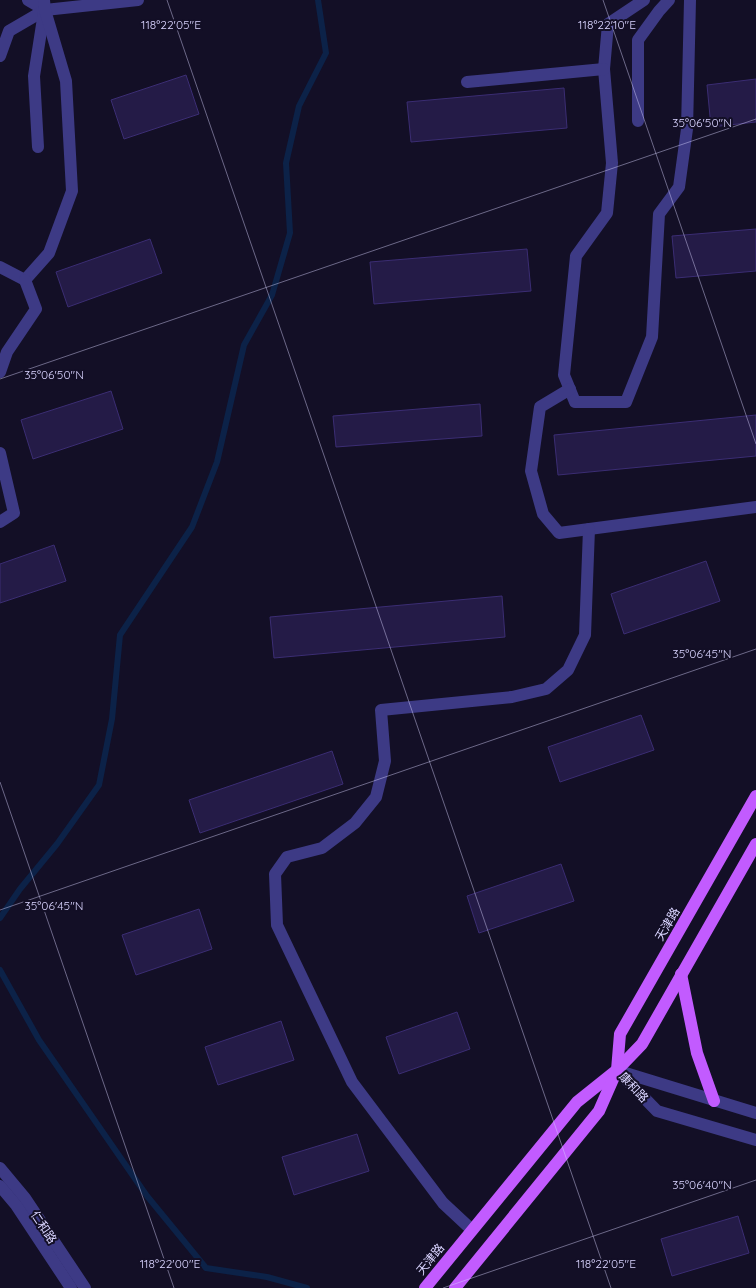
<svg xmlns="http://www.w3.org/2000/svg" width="756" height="1288" viewBox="0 0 756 1288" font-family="Quicksand,'Noto Sans SC',sans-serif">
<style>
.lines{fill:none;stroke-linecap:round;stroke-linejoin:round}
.stream{stroke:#0c2248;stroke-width:6}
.building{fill:#241b47;stroke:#3b2d73}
.minor{stroke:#3d3a85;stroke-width:12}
.major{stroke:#c25bff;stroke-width:12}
.ticks{fill:none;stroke:#d9d4ff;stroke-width:1;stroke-opacity:0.45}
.labels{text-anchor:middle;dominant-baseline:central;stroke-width:4;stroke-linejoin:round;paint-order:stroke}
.street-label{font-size:12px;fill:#d9d4ff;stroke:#130f26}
.ticks-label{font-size:12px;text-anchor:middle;fill:#d9d4ff;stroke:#130f26;stroke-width:4;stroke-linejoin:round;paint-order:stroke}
</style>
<rect width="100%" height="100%" fill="#130f26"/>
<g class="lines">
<!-- stream -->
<g class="stream">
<path d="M0,918L20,889L57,844L99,785L112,719L120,635L192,527L217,462L244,345L272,295L290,233L286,163L299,106L326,53L318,0"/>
<path d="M0,970L39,1040L147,1196L206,1268L267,1277L307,1288"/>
</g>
</g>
<!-- building -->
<g class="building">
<path d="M186,75L199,114L124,139L111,100Z"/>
<path d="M756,79V122L711,127L707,85Z"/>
<path d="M564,88L567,128L411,142L407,102Z"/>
<path d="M756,229V271L676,278L672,236Z"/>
<path d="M150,239L162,273L68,307L56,272Z"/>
<path d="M527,249L531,291L374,304L370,262Z"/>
<path d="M111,391L123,429L33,459L21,420Z"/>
<path d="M480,404L482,436L336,447L333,416Z"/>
<path d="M756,415V456L558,475L554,435Z"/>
<path d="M54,545L66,581L0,603V564Z"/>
<path d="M706,561L720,601L624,634L611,594Z"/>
<path d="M502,596L505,637L274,658L270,617Z"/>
<path d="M641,715L654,750L560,782L548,747Z"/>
<path d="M332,751L343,784L200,833L189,800Z"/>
<path d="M561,864L574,901L479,933L467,896Z"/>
<path d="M199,909L212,949L136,975L122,935Z"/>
<path d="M457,1012L470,1049L399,1074L386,1037Z"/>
<path d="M281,1021L294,1060L218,1085L205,1047Z"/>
<path d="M357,1134L369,1171L294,1195L282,1157Z"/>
<path d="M738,1216L749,1253L672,1276L661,1239Z"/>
</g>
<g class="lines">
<!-- minor -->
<g class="minor">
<path d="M28,0L45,10L138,0"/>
<path d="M644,0L608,24L604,69L612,163L607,213L576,256L564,375L575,402H626L652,337L659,214L679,187L687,129L690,0"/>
<path d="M0,56L9,31L45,10"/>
<path d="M467,82L604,69"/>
<path d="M638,121V40L659,11L669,0"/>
<path d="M38,147L34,76L44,12"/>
<path d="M0,267L25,280L49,253L72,191L66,81L45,10L44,0"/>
<path d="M0,372L7,352L36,309L25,280"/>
<path d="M570,389L540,407L531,471L543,514L559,533L756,507"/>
<path d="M0,453L14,513L0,522"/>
<path d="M617,1070L657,1111L756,1140"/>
<path d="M619,1071L756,1113"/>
<path d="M0,1168L25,1198L85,1288"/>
<path d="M0,1186L16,1205L71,1288"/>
<path d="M472,1230L443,1203L352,1082L277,925L275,874L287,857L322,848L355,823L376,797L385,761L381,710L512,697L546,689L568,670L585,635L589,529"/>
</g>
<!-- major -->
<g class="major">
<path d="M681,974L697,1053L714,1101"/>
<path d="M425,1288L577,1102L617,1070L642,1044L756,844"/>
<path d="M455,1288L599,1111L617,1070L620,1034L756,796"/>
</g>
</g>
<!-- ticks -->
<path class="ticks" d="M167,0L611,1288M603,0L756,444M0,379L756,119M0,782L174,1288M0,910L756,649M443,1288L756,1180"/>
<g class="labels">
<!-- street labels -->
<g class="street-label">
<text transform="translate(667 924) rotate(-60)">天津路</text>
<text transform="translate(634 1087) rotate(47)">康和路</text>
<text transform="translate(44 1227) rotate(56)">仁和路</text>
<text transform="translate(430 1259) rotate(-51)">天津路</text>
</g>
</g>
<g class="ticks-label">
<text x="171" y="29">118°22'05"E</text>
<text x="607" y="29">118°22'10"E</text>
<text x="702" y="127">35°06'50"N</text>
<text x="54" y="379">35°06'50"N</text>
<text x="702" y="658">35°06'45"N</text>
<text x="54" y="910">35°06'45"N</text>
<text x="702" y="1189">35°06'40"N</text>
<text x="170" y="1268">118°22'00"E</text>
<text x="606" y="1268">118°22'05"E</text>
</g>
</svg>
